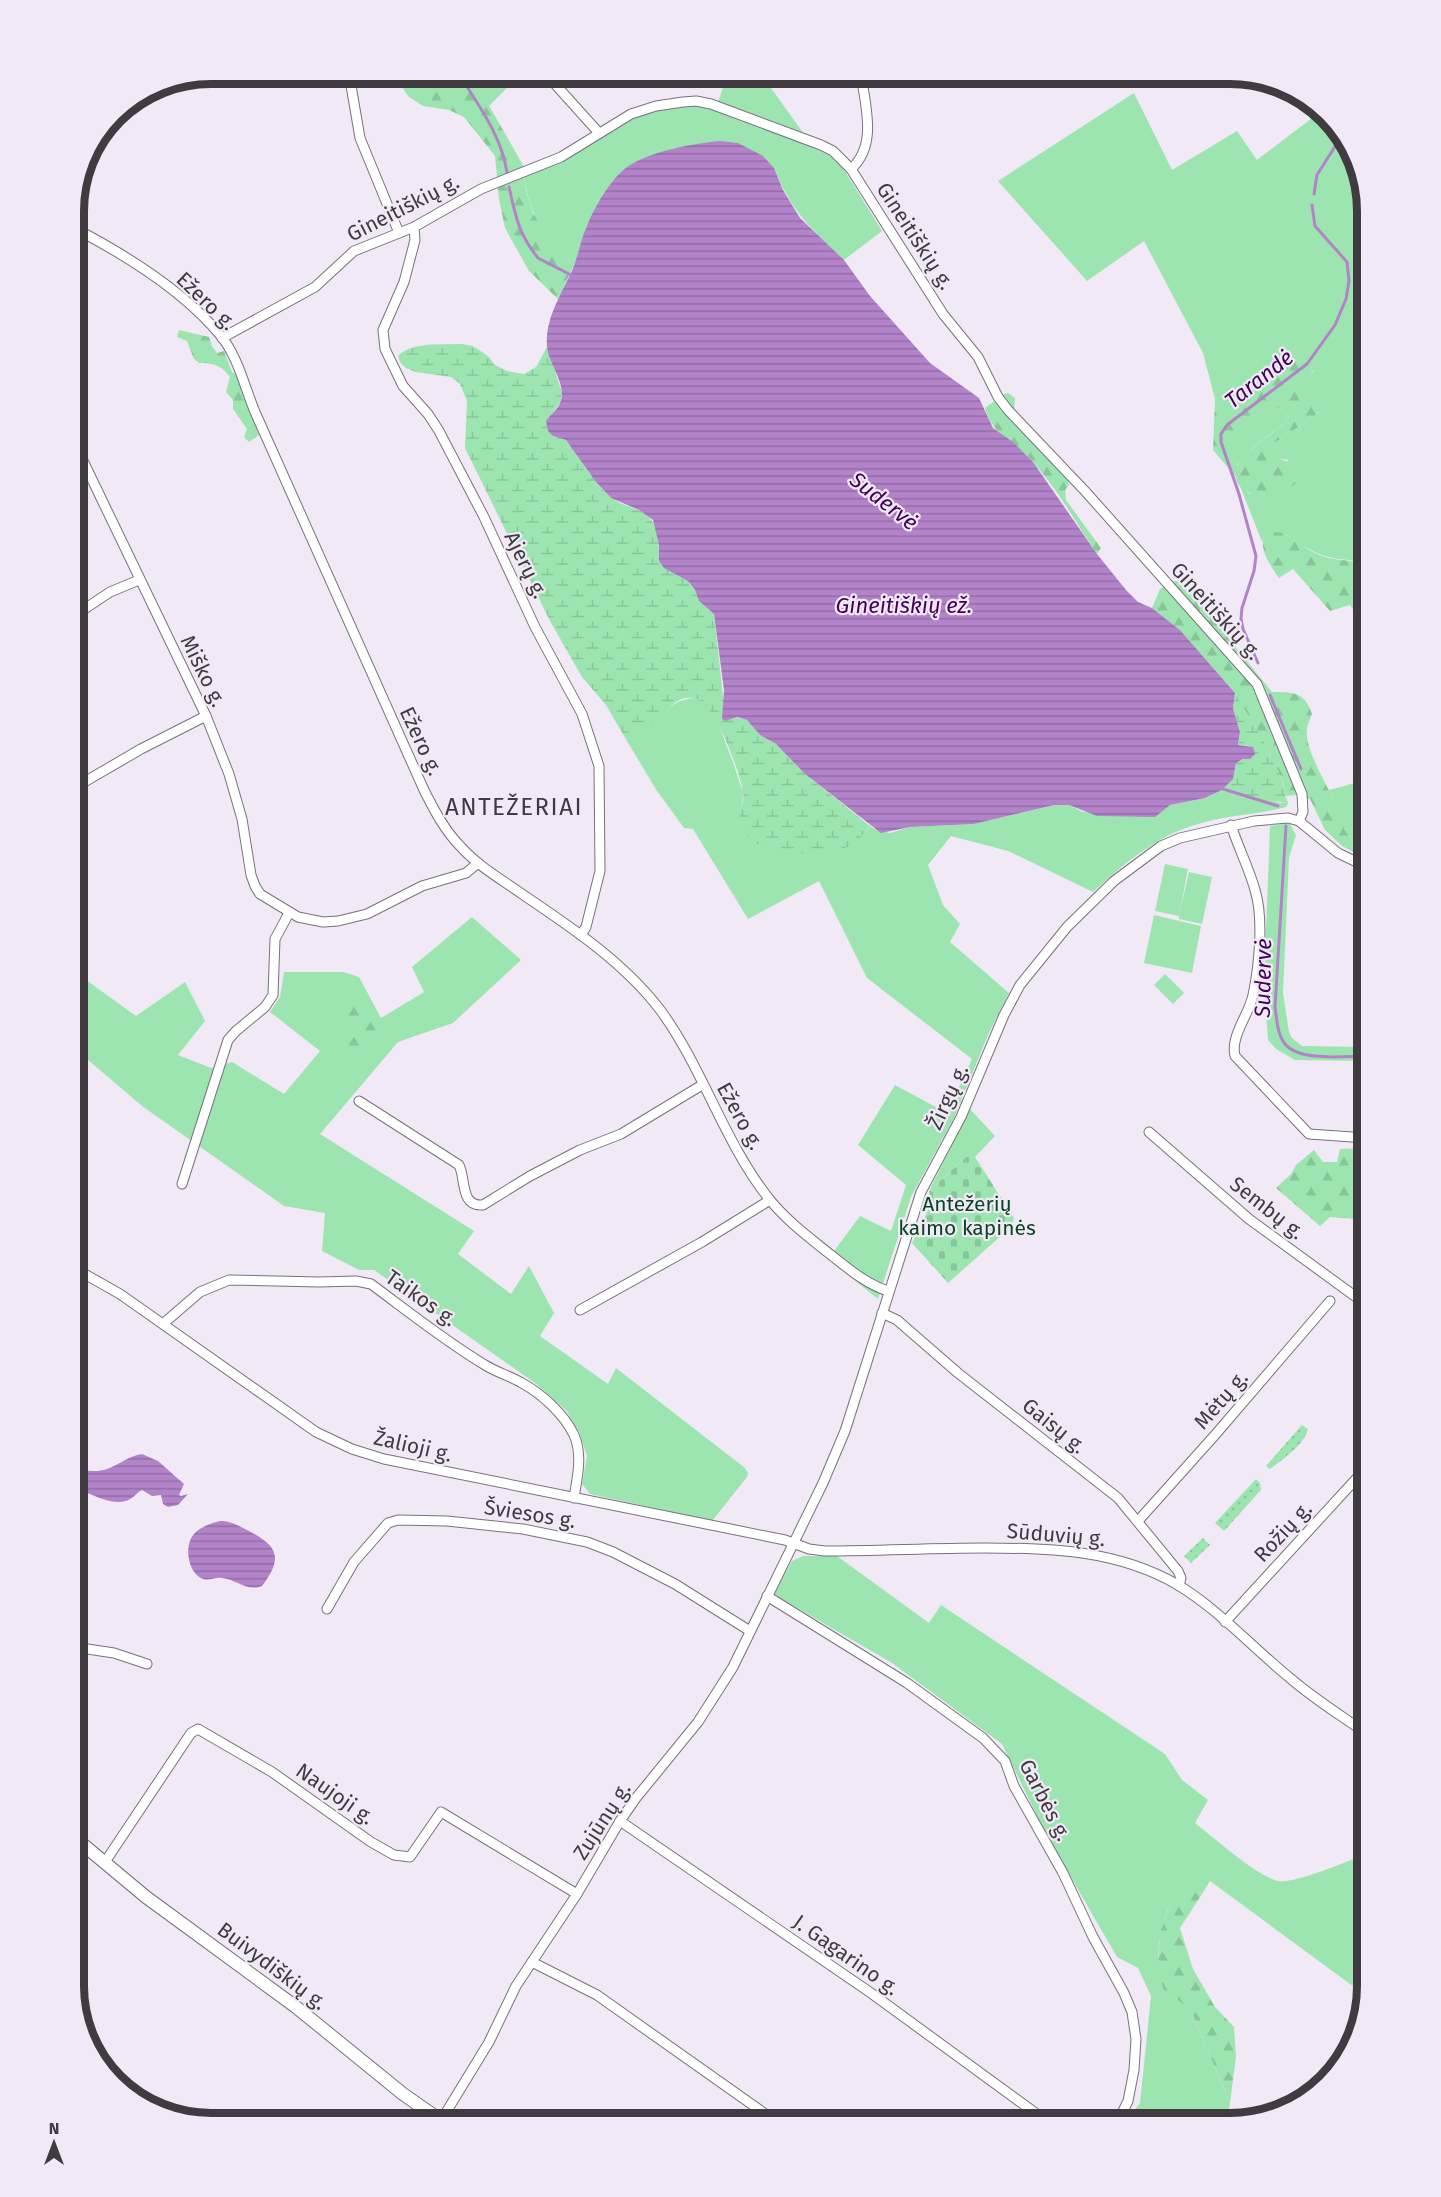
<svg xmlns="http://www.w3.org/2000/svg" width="1441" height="2197" viewBox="0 0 1441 2197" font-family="'Fira Sans',sans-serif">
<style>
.green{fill:#9de5b0}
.forest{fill:url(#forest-firs)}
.wetland{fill:url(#wetland-marsh)}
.cemetery{fill:url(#cemetery-stones)}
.park{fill:url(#park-dots)}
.water{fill:url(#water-rules)}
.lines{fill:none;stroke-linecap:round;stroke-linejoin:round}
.stream{stroke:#b383ca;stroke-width:3}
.minor-casing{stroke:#79717d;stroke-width:11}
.major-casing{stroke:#79717d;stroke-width:14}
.minor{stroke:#fff;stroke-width:9}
.major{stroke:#fff;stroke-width:12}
.labels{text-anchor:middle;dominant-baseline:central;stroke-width:4.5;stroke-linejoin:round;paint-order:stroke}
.street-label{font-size:21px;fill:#3f3b41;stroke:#f2e9f7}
.park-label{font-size:21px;fill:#084622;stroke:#f2e9f7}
.water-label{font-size:22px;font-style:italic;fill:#43005b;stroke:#f2e9f7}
.quarter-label{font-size:24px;letter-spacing:1.5px;fill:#3f3b41;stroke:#f2e9f7}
.rim{fill:none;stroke:#3f3b41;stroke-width:8}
</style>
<defs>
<pattern id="forest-firs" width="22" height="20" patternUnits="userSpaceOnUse" patternTransform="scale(1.5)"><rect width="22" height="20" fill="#9de5b0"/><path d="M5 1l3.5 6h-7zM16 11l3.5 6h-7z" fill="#88c599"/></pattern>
<pattern id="wetland-marsh" width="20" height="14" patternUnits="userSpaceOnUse" patternTransform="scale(1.5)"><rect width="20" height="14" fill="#9de5b0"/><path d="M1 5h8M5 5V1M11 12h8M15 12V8" fill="none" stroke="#88c599"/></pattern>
<pattern id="cemetery-stones" width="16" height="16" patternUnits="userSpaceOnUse" patternTransform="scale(1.5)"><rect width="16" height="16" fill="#9de5b0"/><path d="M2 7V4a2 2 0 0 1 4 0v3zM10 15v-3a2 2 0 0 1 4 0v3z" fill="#88c599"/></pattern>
<pattern id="park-dots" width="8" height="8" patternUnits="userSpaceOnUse" patternTransform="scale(1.5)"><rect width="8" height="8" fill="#9de5b0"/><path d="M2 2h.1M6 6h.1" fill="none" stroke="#88c599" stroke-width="1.8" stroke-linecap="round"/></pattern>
<pattern id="water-rules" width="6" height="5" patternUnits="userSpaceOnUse" patternTransform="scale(1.5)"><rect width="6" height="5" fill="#b383ca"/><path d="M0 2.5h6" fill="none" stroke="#936ca6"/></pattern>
</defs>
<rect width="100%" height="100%" fill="#f2e9f7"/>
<!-- green -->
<g class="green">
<path d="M471,74H521L489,106Z"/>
<path d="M758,74H761L814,148L830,156L843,168L882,231L844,260C811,229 791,211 774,168L587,226L576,261C568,255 556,248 550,240C535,221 526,198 524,174L624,121L651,110L693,104L716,109L724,84C738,86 747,83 758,74Z"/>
<path d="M1134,93L1172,170L1237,131L1257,160L1320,112L1353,150L1367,211C1360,221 1361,230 1367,240V561C1330,560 1318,557 1287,535L1264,536L1262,542L1240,486L1250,494L1289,460L1276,458L1270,453V446L1315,416L1324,408L1304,384L1314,370L1296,355C1266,364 1245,390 1215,399L1203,353L1144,241L1087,281L998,181Z"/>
<path d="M1277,408L1285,411L1289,417L1286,422L1251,449L1237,464V478L1213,450C1226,450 1225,438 1233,431C1244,421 1263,413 1277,408Z"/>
<path d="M1367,576V629L1350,605L1361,583Z"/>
<path d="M696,698L705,703L717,721L733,762L743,793L740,824L854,844L870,826L875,829L890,833L910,827L974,824L1054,805H1069L1083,812L1154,817L1170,805L1205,798L1222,790L1261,797L1280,803L1285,802L1286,796L1288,803L1286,807C1257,815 1227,815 1198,824C1157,835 1124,864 1093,892L1008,851L951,836L928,865L943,905L960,924L950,942L1009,993L988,1035L954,1118L911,1197L878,1299L828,1259L860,1216L891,1231L906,1185L858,1145L895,1085L947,1113L972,1059L867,978L819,881L748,919L693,829L684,828L657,791L624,736C662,737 657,699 696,698Z"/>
<path d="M1367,780V859L1361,856V852L1344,829V820L1329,790Z"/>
<path d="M1283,824H1290L1296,835L1289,858L1283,993L1289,1032L1292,1038L1302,1046L1367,1047V1061L1295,1060L1276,1049L1268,1040L1264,982L1270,826Z"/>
<path d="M1165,864L1188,869L1180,911L1189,872L1212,877L1202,924L1179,919V916L1155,911Z"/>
<path d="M1154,915L1201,926L1192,973L1144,963Z"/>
<path d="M472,917L521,960L453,1023L398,1042L320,1134L474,1231L458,1254L511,1294L529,1266L554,1313L540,1336L608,1384L616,1368L745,1468L748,1473L747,1477L712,1521L590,1494L582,1484L587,1456L579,1432L566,1410L535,1383L374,1270H359L322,1251L325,1213L284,1206L142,1106L74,1048L75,972L136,1016L185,982L205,1021L178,1055L211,1068L232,1062L284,1094L320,1051L270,1012L280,997L284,972H344L359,977L381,1018L424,992L412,967Z"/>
<path d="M1165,974L1184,993L1173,1004L1154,985Z"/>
<path d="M970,1109L995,1136L975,1157H966L929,1191Z"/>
<path d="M803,1556H837L929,1623L941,1605L1165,1754L1182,1780L1208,1800L1195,1823C1212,1836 1260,1879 1279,1881C1298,1883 1347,1861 1367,1854V1986L1365,1995L1210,1881L1202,1894L1194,1892L1169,1907C1156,1940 1156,1961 1165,1996L1178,2000L1192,2013L1230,2103L1227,2123H1125L1140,2103L1151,1996L1138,1968L1117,1957L1047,1836L1002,1744L892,1663L773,1594L792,1561Z"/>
</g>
<!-- forest -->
<g class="forest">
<path d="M393,74H471L523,165L526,191L533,213L551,241L576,261L558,299L529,271L505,228L499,199L495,156L464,117L449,110L423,106L409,97Z"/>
<path d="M711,74H758C740,90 729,88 711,74Z"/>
<path d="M179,330L209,337L212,346L217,353L224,351L232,372L238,376L261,431L259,435L249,442L244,437L247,429L233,409V400L226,392L230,377C222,365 212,363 199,363L194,359L187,341L177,337Z"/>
<path d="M1296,355L1309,358L1317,364L1305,384L1324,408L1315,416L1270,446V453C1278,460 1289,461 1299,466C1311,502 1212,510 1241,457L1286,422L1289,417L1285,411L1277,408L1269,411L1236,429L1230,435L1222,449L1213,450L1215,399C1245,390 1266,364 1296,355Z"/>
<path d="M1008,393L1015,398L1014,412L1010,420L1068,479L1069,485L1065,490L1066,500L1101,548L1097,554C1077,524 1058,490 1033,462C1015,443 992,435 985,408L1004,394Z"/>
<path d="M1273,532C1290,532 1300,546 1315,553C1332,561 1349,561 1367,561V576L1361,583L1350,605L1330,611L1293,569L1279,578C1271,566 1259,551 1264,536Z"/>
<path d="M1174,581L1181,582L1185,585L1272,692C1293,692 1305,692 1312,714C1309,721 1306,728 1307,737C1310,760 1334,798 1345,820L1344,829L1361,852V856L1342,846L1325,830L1310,799L1295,795L1286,796L1283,782L1270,754L1235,693L1180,630L1152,608L1160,589Z"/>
<path d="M360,999L367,1001C370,1007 374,1013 376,1019C381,1037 371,1067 349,1057C342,1041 336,1003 360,999Z"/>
<path d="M1367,1148V1224L1363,1226L1355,1219L1330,1217L1320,1226L1276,1188L1291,1174L1296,1165L1314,1150L1323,1162H1337L1340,1149Z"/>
<path d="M1194,1892L1202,1894L1180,1928L1193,1969L1215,2007L1234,2027L1236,2057L1230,2103L1192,2013L1178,2000L1165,1996L1158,1969L1160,1933L1169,1907L1177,1898Z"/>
</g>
<!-- wetland -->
<g class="wetland">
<path d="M462,344L473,346L488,356L495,365L507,371L524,374L536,367L547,347L562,393L560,403L551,415L553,436L566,440C581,458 591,479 608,495C615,502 625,505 633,508C660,517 659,537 659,561L688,581L695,590L699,601L714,614L724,704L734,717L747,720L760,735L776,744L805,774L870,826C865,831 861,838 855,843C845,851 823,850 810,852C800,854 789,855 778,853C766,850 741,838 740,823C738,813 745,802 743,792C740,772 715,705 697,699C672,691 662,722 646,732C639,736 631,736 624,736L606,705L582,677L550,621L465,448L467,401L460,384L451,377L415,372L406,368L400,362L398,356C412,341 443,345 462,344Z"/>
<path d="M1235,693C1247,714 1291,780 1285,802C1278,803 1233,792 1222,790L1233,779L1236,763L1244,759H1250V746L1238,745L1240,732L1233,708Z"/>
</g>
<!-- cemetery -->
<path class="cemetery" d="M966,1157H975L1014,1218L1011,1227L948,1283L912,1243L931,1204L929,1191Z"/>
<!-- park -->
<g class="park">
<path d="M1302,1425L1308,1429C1305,1444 1282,1460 1270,1469L1266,1466Z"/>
<path d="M1256,1479L1260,1483L1261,1490L1224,1531L1215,1523Z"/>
<path d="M1203,1538L1210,1545L1191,1563L1184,1556Z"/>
</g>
<!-- water -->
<g class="water">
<path d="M720,141L738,143L763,156L774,168L783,190L800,218L844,260L870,296L930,363L979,398L993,428L1013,442L1033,462L1097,554L1126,590L1138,602L1152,608L1180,630L1235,693L1233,708L1240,732L1238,745L1253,747L1255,754L1250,759H1243L1236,763L1233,779L1222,790L1205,798L1170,805L1155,817L1097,816L1069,805H1054L974,824L910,827L881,833L805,774L776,744L760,735L747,720L737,717L725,721L722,719L724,690L714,614L699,601L695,590L688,581L664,568L659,561V545L653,520L639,510L611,498L596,482L566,440L553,436L548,431L546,421C550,415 558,409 560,403C568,385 548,364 547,346C545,320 560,296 571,273C578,258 580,241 587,226C594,208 607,186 621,172C642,152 691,144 720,141Z"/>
<path d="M142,1454L158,1461L184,1484L179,1495L181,1496L188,1494L178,1505L168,1507L163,1504L161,1495L152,1496L142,1490C136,1493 133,1499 126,1501C108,1506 90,1492 74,1488V1469C85,1470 95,1473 107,1469C119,1465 128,1456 142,1454Z"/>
<path d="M220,1521C231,1521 237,1525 247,1530C276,1545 285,1556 262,1586C246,1592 236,1579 222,1578C216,1577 210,1581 203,1579C187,1573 184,1545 194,1534C200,1527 211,1523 220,1521Z"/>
</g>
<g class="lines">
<!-- stream -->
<g class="stream">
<path d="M459,74C478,105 502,136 507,173"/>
<path d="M509,187C516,217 518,233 538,258L573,276"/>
<path d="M1314,194L1317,175L1341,137"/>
<path d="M1258,663L1243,629L1241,619L1242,608L1254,571L1256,556L1239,494L1221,442V434L1227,425L1307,364L1335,325L1346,299L1349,281L1347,262L1315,226L1312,205"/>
<path d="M1270,695L1301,769"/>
<path d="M1220,788L1278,806"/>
<path d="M1286,826L1275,1007C1277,1019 1277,1034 1285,1044C1300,1062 1345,1056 1367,1056"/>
</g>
<defs>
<g id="minor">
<path d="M349,74L360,138L399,233"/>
<path d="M546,74L599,133"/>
<path d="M851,169C878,145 865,105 861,74"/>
<path d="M414,227L415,240L404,282L383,330L385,349L403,386L428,414L439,431L484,517L535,627L582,714L599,766L600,871L586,927L581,935"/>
<path d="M74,228C124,254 185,292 221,336C238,357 245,388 255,412L424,790C434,810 445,831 461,847C478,866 501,879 522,894C571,927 625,963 661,1011C704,1070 724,1143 770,1200C787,1221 810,1238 831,1255C849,1269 866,1284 888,1291"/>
<path d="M222,338L315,287L354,251L414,227L481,189L561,157L631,114L656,106L683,102L696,101L711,104L821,145L833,151L851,169L943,314L978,357L998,397L1008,410L1085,491L1257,684L1302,794L1303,812L1299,821"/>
<path d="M74,442L206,716L229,774L242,819L251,875L255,886L260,894L298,917L323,922L338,921L367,914L422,886L466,873L478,863"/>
<path d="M74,616L110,592L139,580"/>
<path d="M74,788L141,749L206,716"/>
<path d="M1231,825C1238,847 1249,868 1255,890C1264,919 1259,966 1253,995C1249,1015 1230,1036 1235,1056L1309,1134L1367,1138"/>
<path d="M359,1101L459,1165C466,1179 460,1207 483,1205L530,1176L580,1150L621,1134L702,1085"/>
<path d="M1149,1132L1249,1219L1367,1305"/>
<path d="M182,1184L228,1040L236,1031L265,1007L273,995L275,939L289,913"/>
<path d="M74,1268L120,1294L316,1432L352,1449L384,1459L785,1540L809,1549L825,1551C878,1551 931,1548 985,1548C1052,1548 1118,1550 1178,1585C1218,1609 1254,1649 1290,1678C1314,1699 1342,1716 1367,1734"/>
<path d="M580,1310L702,1242L770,1200"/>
<path d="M882,1313L897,1320L958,1373L1118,1498L1178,1571L1181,1578L1179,1586"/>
<path d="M164,1323L200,1292L229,1280L319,1282L356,1281L371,1284C409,1312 445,1341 485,1365C496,1372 510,1376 522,1383C542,1394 564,1414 574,1435C583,1455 577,1478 574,1498"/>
<path d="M1138,1521L1215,1435L1330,1301"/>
<path d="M767,1596L907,1683L983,1738L1005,1761L1014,1786L1063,1873L1093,1937L1124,1993L1132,2012L1136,2039L1134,2070L1128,2101L1117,2123"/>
<path d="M327,1609L354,1562L388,1523L398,1520L447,1521L523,1529L587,1542L613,1552L675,1584L750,1631"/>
<path d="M1225,1622L1367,1467"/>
<path d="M74,1647L114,1653L147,1664"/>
<path d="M620,1821L871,1993L1049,2123"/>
<path d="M105,1862L191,1733L198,1729L272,1772L371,1842L394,1855L410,1857L441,1812L577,1894"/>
<path d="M532,1962L597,1995L778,2123"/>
<path d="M442,2119L489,2042L516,1986L577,1894L620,1821L636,1798L698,1722L733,1667L823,1483L845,1431L921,1192L961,1117L1004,1015L1020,985L1067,927L1114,881L1161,846L1180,838L1254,821L1288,818L1299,821L1338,853L1367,867"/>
</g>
<path id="major" d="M74,1837L146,1897L296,2007L403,2094L433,2115L448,2123"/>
</defs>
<!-- minor casing -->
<use href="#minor" class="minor-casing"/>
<!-- major casing -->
<use href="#major" class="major-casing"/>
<!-- minor -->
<use href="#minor" class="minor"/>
<!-- major -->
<use href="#major" class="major"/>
</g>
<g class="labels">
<!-- street labels -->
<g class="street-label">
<text transform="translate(403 208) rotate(-27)">Gineitiškių g.</text>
<text transform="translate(915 236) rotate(57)">Gineitiškių g.</text>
<text transform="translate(206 301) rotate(44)">Ežero g.</text>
<text transform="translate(526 565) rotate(64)">Ajerų g.</text>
<text transform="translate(1216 611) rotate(48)">Gineitiškių g.</text>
<text transform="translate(203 671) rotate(64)">Miško g.</text>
<text transform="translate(421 741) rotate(65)">Ežero g.</text>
<text transform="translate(948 1097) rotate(-65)">Žirgų g.</text>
<text transform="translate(740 1116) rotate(61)">Ežero g.</text>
<text transform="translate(1267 1208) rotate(38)">Sembų g.</text>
<text transform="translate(421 1298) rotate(35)">Taikos g.</text>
<text transform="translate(1221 1400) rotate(-49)">Mėtų g.</text>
<text transform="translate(1054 1426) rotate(39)">Gaisų g.</text>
<text transform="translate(413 1446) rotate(13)">Žalioji g.</text>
<text transform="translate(530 1514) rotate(9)">Šviesos g.</text>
<text transform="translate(1283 1532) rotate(-47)">Rožių g.</text>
<text transform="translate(1056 1535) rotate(5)">Sūduvių g.</text>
<text transform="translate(335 1794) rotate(35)">Naujoji g.</text>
<text transform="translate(1045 1800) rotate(63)">Garbės g.</text>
<text transform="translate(602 1821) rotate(-57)">Zujūnų g.</text>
<text transform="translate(846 1955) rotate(35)">J. Gagarino g.</text>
<text transform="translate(272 1966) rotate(37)">Buivydiškių g.</text>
</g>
<!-- park labels -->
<g class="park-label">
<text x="967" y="1204">Antežerių<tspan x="967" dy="24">kaimo kapinės</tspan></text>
</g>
<!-- water labels -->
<g class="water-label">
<text transform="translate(1259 379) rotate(-38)">Tarandė</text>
<text transform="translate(884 501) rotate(38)">Sudervė</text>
<text x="904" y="605">Gineitiškių ež.</text>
<text transform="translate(1263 978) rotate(-89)">Sudervė</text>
</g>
<!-- quarter labels -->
<g class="quarter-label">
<text x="514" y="807">ANTEŽERIAI</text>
</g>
</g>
<!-- crop -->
<path d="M0 0H1441V2197H0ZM211 84H1230A127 127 0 0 1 1357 211V1986A127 127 0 0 1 1230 2113H211A127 127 0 0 1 84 1986V211A127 127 0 0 1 211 84Z" fill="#f2e9f7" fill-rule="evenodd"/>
<path class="rim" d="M211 84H1230A127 127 0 0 1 1357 211V1986A127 127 0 0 1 1230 2113H211A127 127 0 0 1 84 1986V211A127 127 0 0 1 211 84Z"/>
<!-- north arrow -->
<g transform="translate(54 2143)" stroke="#f2e9f7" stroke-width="4.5" paint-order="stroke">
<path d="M0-4.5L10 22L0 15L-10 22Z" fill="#3f3b41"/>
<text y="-9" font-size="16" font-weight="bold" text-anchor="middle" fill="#3f3b41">N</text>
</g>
</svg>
